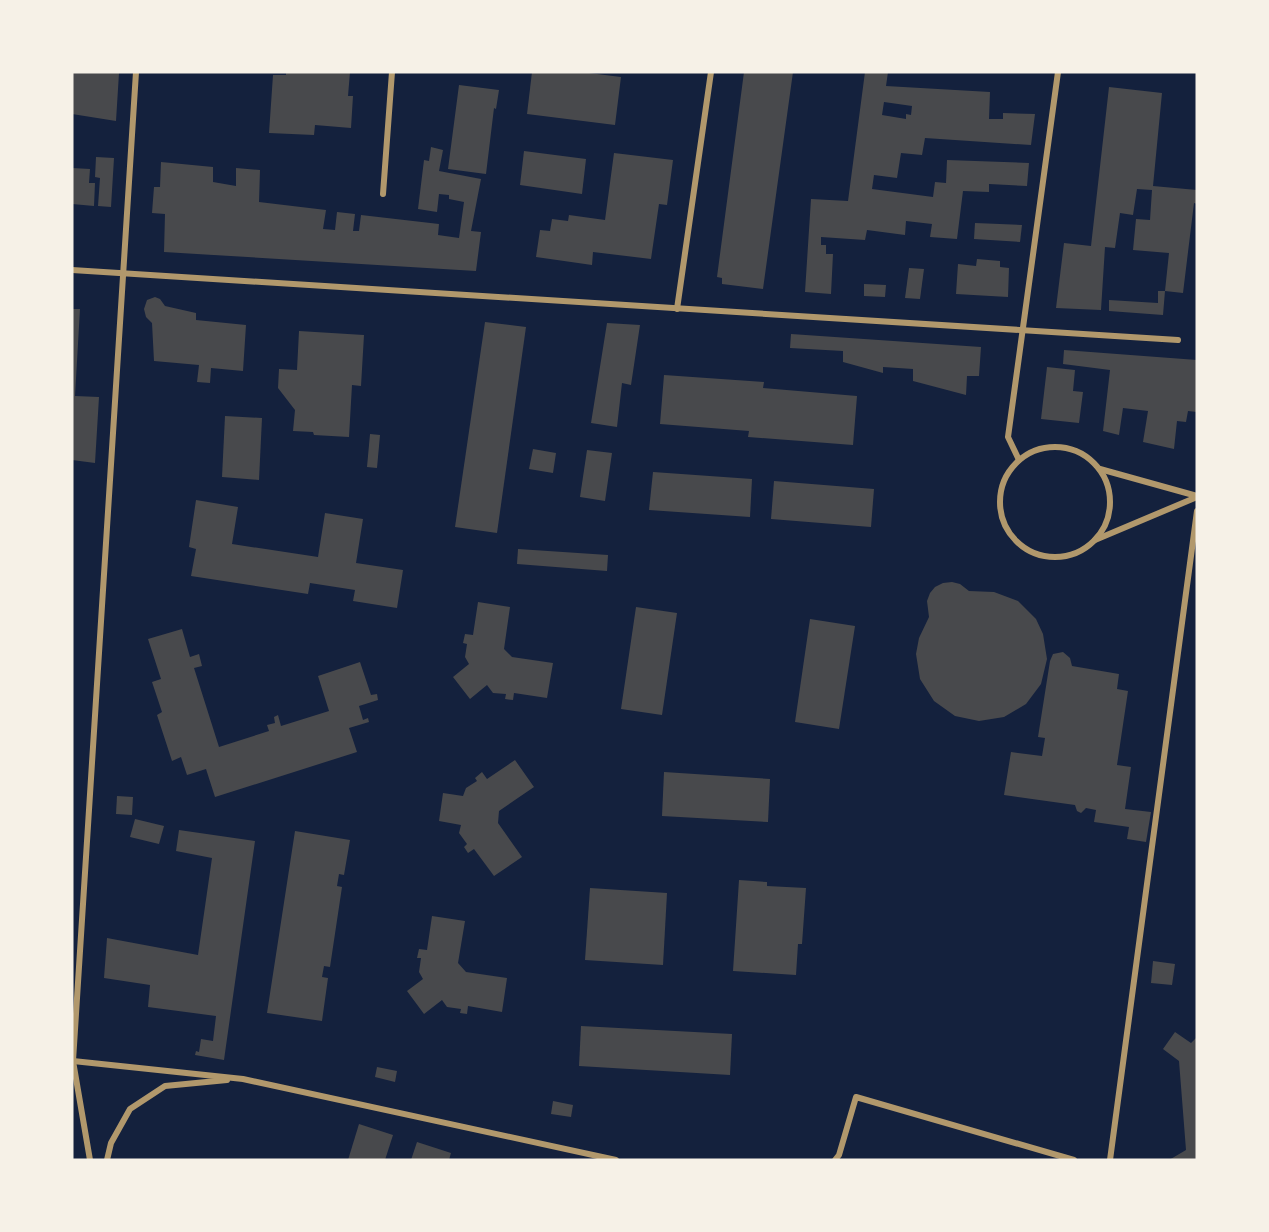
<svg xmlns="http://www.w3.org/2000/svg" width="1269" height="1232" viewBox="0 0 1269 1232" font-family="'Nunito Sans',sans-serif">
<style>
.building{fill:#48494c;fill-rule:evenodd}
.lines{fill:none;stroke-linecap:round;stroke-linejoin:round}
.minor{stroke:#b1986c;stroke-width:6}
</style>
<rect width="100%" height="100%" fill="#14213d"/>
<!-- building -->
<g class="building">
<path d="M72,72L119,73L116,121L72,114Z"/>
<path d="M286,72H350L348,96H353L351,128L315,125L314,135L269,133L273,75H286Z"/>
<path d="M532,72H581L621,77L615,125L527,114Z"/>
<path d="M744,72H793L763,289L722,284V278L717,277Z"/>
<path d="M865,72H888L886,86L990,92L989,119H1003V113L1035,114L1031,145L925,138L922,155L901,153L897,178L874,175L872,189L933,197L935,182L946,183L947,160L1029,163L1027,186L989,184V192L963,191L957,239L930,237L932,224L906,221L905,235L867,230L865,240L821,237V245H826V254H833L831,294L805,292L811,199L848,201ZM884,102L912,106L911,115L906,114V119L882,115Z"/>
<path d="M459,85L499,90L496,109L494,108L486,174L448,169Z"/>
<path d="M1109,87L1162,93L1153,186L1197,190V204L1194,203L1183,293L1165,291L1169,253L1133,250L1136,219L1150,220L1152,190L1137,189L1133,215L1120,213L1115,248L1105,247L1101,310L1056,308L1064,243L1091,246Z"/>
<path d="M431,147L443,150L439,171L481,179L471,231L481,232L476,271L164,252L165,214L152,213L154,187H160L161,162L213,167V182L236,186V168L260,170L259,202L326,210L323,229L335,230L337,212L355,214L353,231H359L361,215L439,224L438,235L459,238L464,202L449,199V195L439,194L437,212L418,209L424,160L429,161Z"/>
<path d="M524,151L586,159L582,194L520,185Z"/>
<path d="M614,153L673,160L667,205L659,204L651,259L593,252L592,265L536,257L540,230L550,231L552,219L568,221L569,215L605,220Z"/>
<path d="M96,157L114,158L111,207L98,206L100,178L95,177Z"/>
<path d="M72,168L90,169L89,183H95L94,206L72,204Z"/>
<path d="M975,223L1022,225L1020,242L974,239Z"/>
<path d="M977,259L1000,261V267L1009,268L1008,297L956,294L958,264L976,266Z"/>
<path d="M909,268L924,269L920,299L905,298Z"/>
<path d="M864,284L886,285L885,297L864,296Z"/>
<path d="M1158,291H1165L1163,315L1109,311V300L1158,303Z"/>
<path d="M155,297L160,299L165,306L196,313V320L246,325L243,371L211,368L210,383L197,382L199,365L154,361L152,323L146,317L144,309L147,300Z"/>
<path d="M72,309H80L75,396L99,397L95,463L72,460Z"/>
<path d="M485,322L526,327L497,533L455,527Z"/>
<path d="M607,323L640,325L631,385L622,383L617,427L591,423Z"/>
<path d="M299,331L364,335L361,386L352,385L349,437L314,435L313,432L293,431L295,410L278,388L279,369L297,370Z"/>
<path d="M791,334L981,347L979,376H967L966,395L913,381V369L883,367V373L843,362V351L790,348Z"/>
<path d="M1064,350L1197,360V412L1188,411L1186,422L1177,421L1174,449L1143,442L1148,411L1123,408L1119,435L1103,431L1110,370L1063,364Z"/>
<path d="M1047,367L1075,370L1073,391L1083,392L1079,423L1041,419Z"/>
<path d="M664,375L764,382L763,388L857,396L853,445L748,437L749,431L660,424Z"/>
<path d="M225,416L262,418L259,480L222,477Z"/>
<path d="M370,434L380,435L377,468L367,467Z"/>
<path d="M533,449L556,453L553,473L529,469Z"/>
<path d="M587,450L612,453L605,501L580,497Z"/>
<path d="M653,472L752,479L750,517L649,510Z"/>
<path d="M774,481L874,489L871,527L771,519Z"/>
<path d="M196,500L238,507L232,544L318,557L325,513L363,519L356,563L403,570L397,608L353,601L355,590L310,583L308,594L191,576L196,549L189,547Z"/>
<path d="M518,549L608,555L607,571L517,564Z"/>
<path d="M952,582L960,584L969,591L994,592L1018,601L1036,619L1043,634L1047,659L1041,684L1026,704L1004,717L979,721L955,716L934,701L920,679L916,654L919,638L929,617L927,601L930,593L935,587L943,583Z"/>
<path d="M478,602L510,607L504,649L512,657L553,663L547,698L514,693L513,700L505,699L506,694L493,693L487,685L470,699L453,677L469,664L465,657L467,644L463,643L465,634L473,635Z"/>
<path d="M636,607L677,613L662,715L621,709Z"/>
<path d="M810,619L855,626L839,729L795,722Z"/>
<path d="M182,629L190,657L199,654L202,666L194,668L219,747L269,731L267,725L275,723L274,717L278,715L281,726L329,711L318,676L360,662L371,695L377,694L378,700L359,706L363,720L368,718L369,722L349,728L357,752L215,797L206,769L187,775L181,757L172,761L157,715L162,712L152,682L161,679L148,639Z"/>
<path d="M1063,652L1070,658L1072,666L1119,674L1117,689L1128,691L1117,765L1131,767L1125,809L1151,812L1146,842L1127,839L1129,827L1094,822L1096,810L1086,808L1081,813L1077,811L1075,805L1004,795L1011,752L1042,756L1045,738L1038,737L1050,661L1053,654Z"/>
<path d="M515,760L534,787L499,811L498,823L522,857L494,876L474,849L468,853L464,847L467,844L459,833L461,825L439,821L443,793L463,796L466,788L477,781L475,778L482,772L487,779Z"/>
<path d="M664,772L770,779L768,822L662,816Z"/>
<path d="M117,796L133,797L132,815L116,814Z"/>
<path d="M135,819L164,826L159,844L130,837Z"/>
<path d="M179,830L255,841L224,1060L195,1055L196,1051L199,1052L201,1039L213,1041L216,1016L148,1007L150,985L104,978L107,938L198,955L212,858L176,851Z"/>
<path d="M295,831L350,840L344,875L339,874L337,886L342,887L330,967L324,966L322,977L328,978L322,1021L267,1013Z"/>
<path d="M739,880L767,882V886L806,888L802,944H798L796,975L733,971Z"/>
<path d="M590,888L667,893L663,965L585,960Z"/>
<path d="M432,916L465,921L458,963L466,972L507,978L502,1012L468,1006L467,1014L460,1013L461,1009L447,1007L442,1000L424,1014L407,991L423,979L419,972L421,958H417L419,949L427,950Z"/>
<path d="M1153,961L1175,964L1172,985L1151,983Z"/>
<path d="M581,1026L732,1034L730,1075L579,1066Z"/>
<path d="M1175,1032L1191,1043L1197,1037V1160H1169L1186,1150L1179,1061L1163,1049Z"/>
<path d="M377,1067L397,1071L395,1082L375,1077Z"/>
<path d="M553,1101L573,1105L571,1117L551,1114Z"/>
<path d="M359,1124L393,1135L385,1160H348Z"/>
<path d="M417,1142L451,1153L449,1160H411Z"/>
</g>
<g class="lines">
<!-- minor -->
<g class="minor">
<path d="M383,194L392,72"/>
<path d="M72,270L1178,340"/>
<path d="M677,309L711,72"/>
<circle cx="1055" cy="502" r="55"/>
<path d="M1019,460L1008,437L1058,72"/>
<path d="M1100,469L1197,496"/>
<path d="M1095,540L1197,497"/>
<path d="M73,1061L243,1079L616,1160"/>
<path d="M90,1160L73,1061L136,72"/>
<path d="M107,1160L111,1143L130,1109L165,1086L227,1080"/>
<path d="M835,1160L839,1155L856,1097L1074,1160"/>
<path d="M1110,1160L1197,511"/>
</g>
</g>
<!-- border -->
<rect width="1269" height="1232" fill="none" stroke="#f6f1e7" stroke-width="147"/>
</svg>
